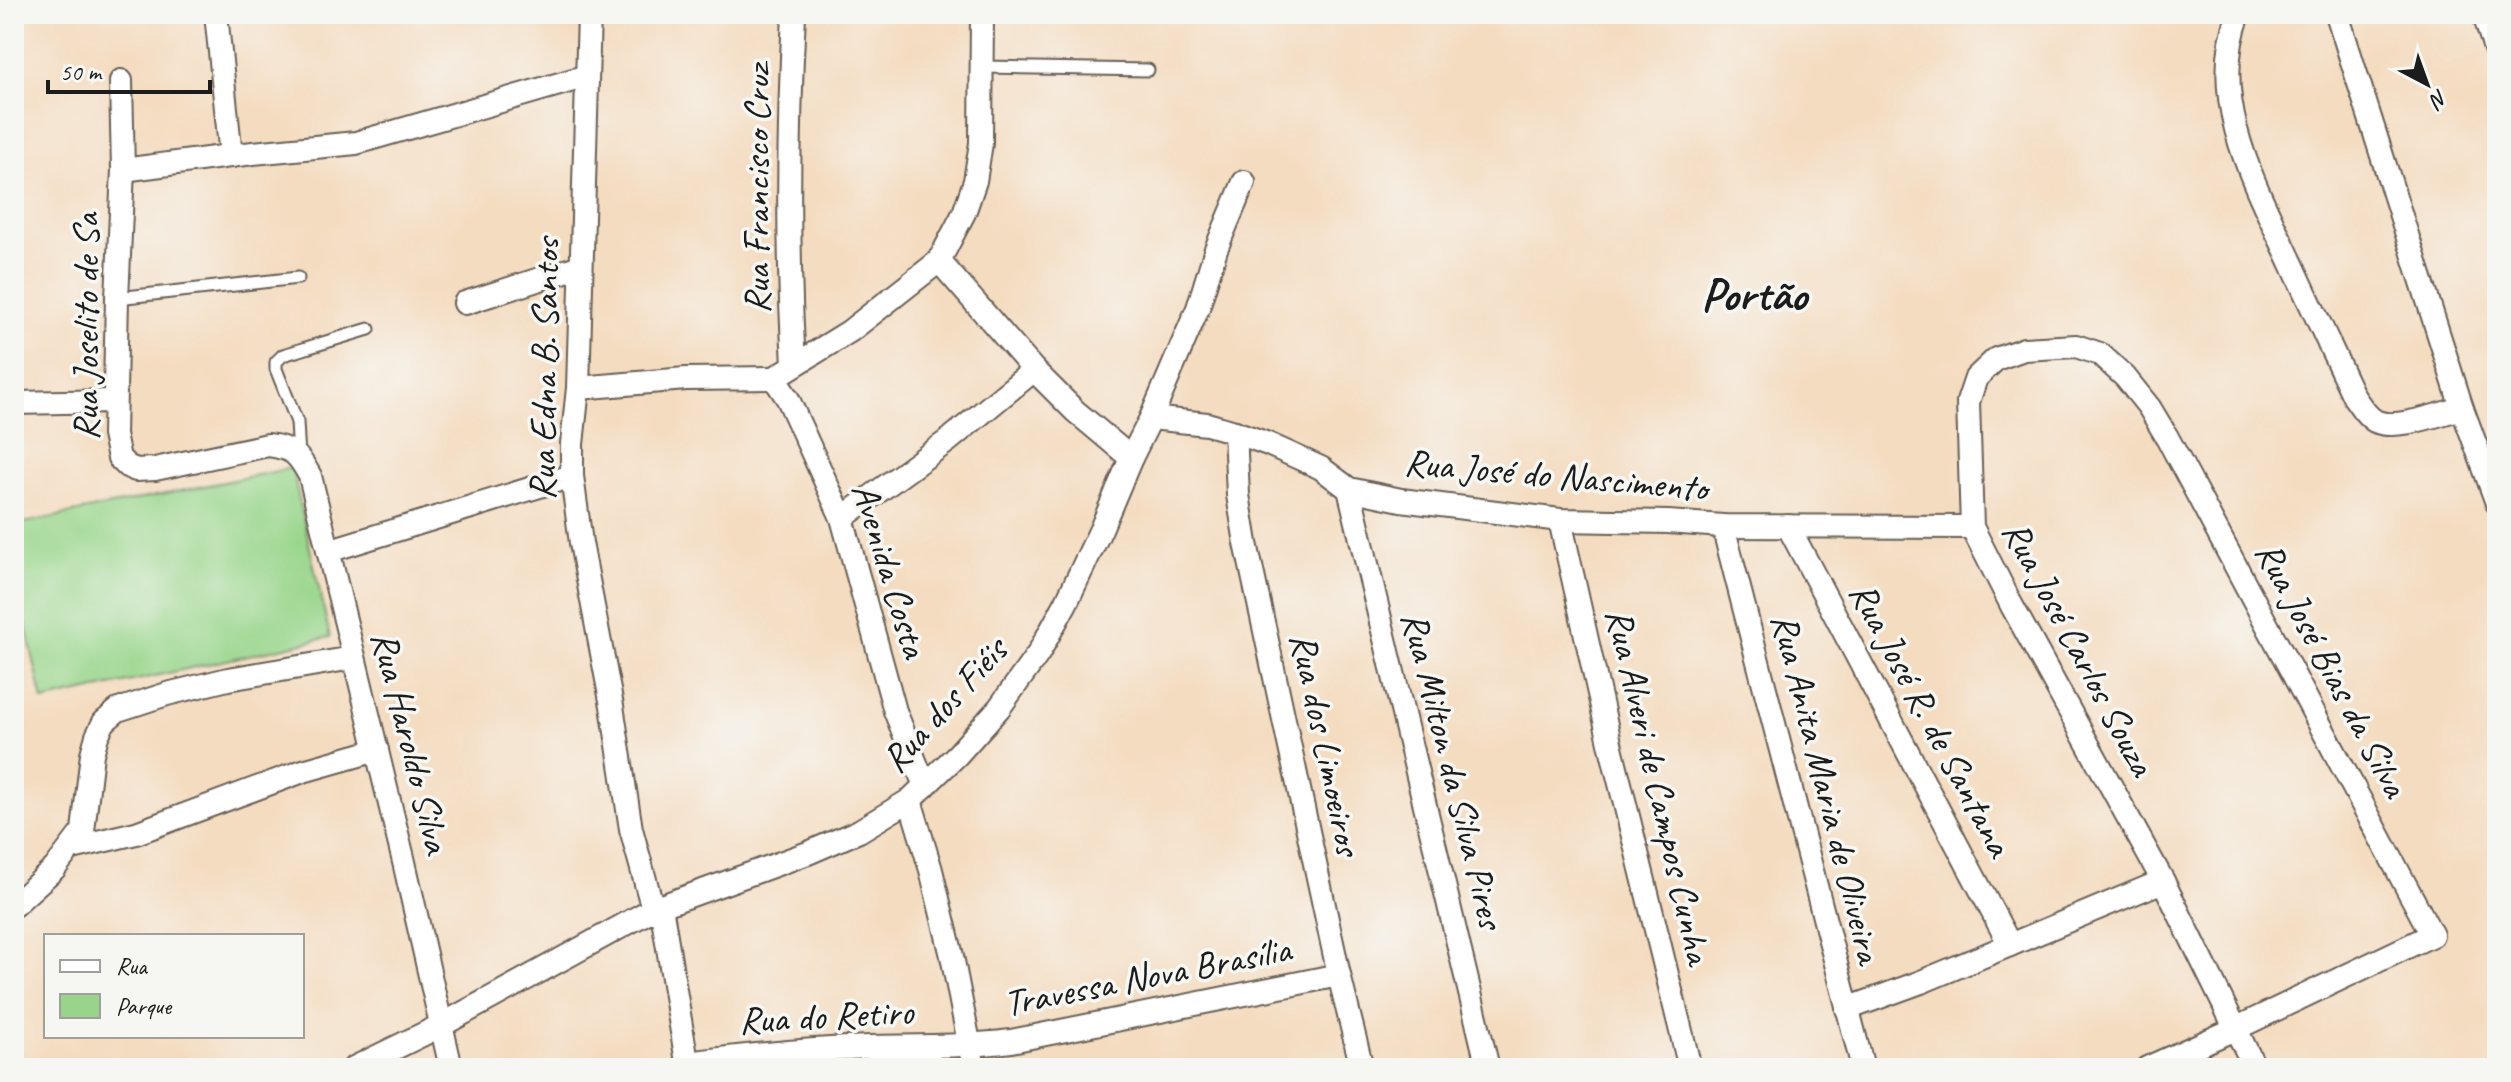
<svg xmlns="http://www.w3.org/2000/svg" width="2511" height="1082" viewBox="0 0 2511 1082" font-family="Caveat,sans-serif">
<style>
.green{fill:#98d58a;stroke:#5a7853;stroke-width:2}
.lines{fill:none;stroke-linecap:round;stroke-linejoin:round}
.service-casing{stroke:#685f55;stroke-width:15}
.minor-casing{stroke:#685f55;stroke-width:26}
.service{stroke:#fff;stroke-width:11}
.minor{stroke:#fff;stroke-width:22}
.labels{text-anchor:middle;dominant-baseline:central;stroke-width:7;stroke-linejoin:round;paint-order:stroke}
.street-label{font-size:38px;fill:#1c1c1c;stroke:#f6f6f2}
.district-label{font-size:46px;font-weight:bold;fill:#1c1c1c;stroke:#f6f6f2}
</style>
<rect width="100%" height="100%" fill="#f6f6f2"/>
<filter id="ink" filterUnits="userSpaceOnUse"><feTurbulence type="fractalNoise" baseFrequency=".0125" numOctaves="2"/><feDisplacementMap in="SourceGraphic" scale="16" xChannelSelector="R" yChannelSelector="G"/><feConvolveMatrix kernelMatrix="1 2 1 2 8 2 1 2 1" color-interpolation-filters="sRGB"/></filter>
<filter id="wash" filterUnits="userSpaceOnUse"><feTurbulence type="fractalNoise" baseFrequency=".006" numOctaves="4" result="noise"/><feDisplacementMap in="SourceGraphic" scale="32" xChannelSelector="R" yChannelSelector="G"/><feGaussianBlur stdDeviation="1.8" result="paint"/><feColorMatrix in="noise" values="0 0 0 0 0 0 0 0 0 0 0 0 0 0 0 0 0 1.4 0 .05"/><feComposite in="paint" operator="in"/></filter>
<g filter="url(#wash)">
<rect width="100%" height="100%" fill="#f4dcc0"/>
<!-- green -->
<path class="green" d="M292,468L330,637L43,701L14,573V525Z"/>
</g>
<g filter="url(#ink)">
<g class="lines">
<defs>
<g id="service">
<path d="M2478,14L2497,73"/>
<path d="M982,67L1148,70"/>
<path d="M117,298L298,278"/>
<path d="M299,457L297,422L276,369V362L283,355L369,329"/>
</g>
<g id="minor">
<path d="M216,14L231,156"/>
<path d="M589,14L578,388L572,444V476L581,543L612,706L631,829L653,909"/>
<path d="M794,14C788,131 787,247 794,364"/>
<path d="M2239,14C2206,99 2256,187 2292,264C2312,308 2333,352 2354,397C2360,405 2365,415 2375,421C2395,431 2439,414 2462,408"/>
<path d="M2337,14L2462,408L2497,503"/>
<path d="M121,81L123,170L117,298L114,435L119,458L127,466L136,470L155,469L268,445C293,448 298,454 310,476L404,862L451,1068"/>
<path d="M123,170L253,153L356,143L587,76"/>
<path d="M939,261L1034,370L1075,411L1131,458"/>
<path d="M465,303L581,266"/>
<path d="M774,378L850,331L939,261L964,213L975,181L981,143L982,14"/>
<path d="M774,378L788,399L842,518L895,711L925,786"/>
<path d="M578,388L686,379L774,378"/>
<path d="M14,403L114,401"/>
<path d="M1151,418L1207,424L1235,432L1268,444L1321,468L1349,489L1401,500L1560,520L1668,522L1723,526L1972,527"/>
<path d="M1235,432L1238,495L1246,543L1339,975L1362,1068"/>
<path d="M1349,489L1488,1068"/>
<path d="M842,518L949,440L1034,370"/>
<path d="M1560,520L1611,747L1690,1068"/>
<path d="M1723,526L1863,1068"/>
<path d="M1788,526L2010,945"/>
<path d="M328,551L572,476"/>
<path d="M910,800L931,870L952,956L974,1068"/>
<path d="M72,848L136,833L303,771L377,750"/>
<path d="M14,905L55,868L83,831L92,754L97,736L104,722L118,710L167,694L228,679L353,658"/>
<path d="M661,906L688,1068"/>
<path d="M1847,1009L1921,982L2163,881"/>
<path d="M687,1063C748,1055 808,1049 870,1047C917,1046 964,1047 1011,1041L1339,975"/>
<path d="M354,1068L440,1026L653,909L808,853L859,831L910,800L957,755L999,708L1038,654L1066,603L1101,529L1131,458L1151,418L1198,308L1216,249L1244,182"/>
<path d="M2147,1068L2237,1028L2432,935L2167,437L2149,407L2125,377L2100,354L2076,346L2024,349L1996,359L1976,378L1968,402L1972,527L2012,606L2163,881L2255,1068"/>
</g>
</defs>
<!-- service casing -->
<use href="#service" class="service-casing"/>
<!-- minor casing -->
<use href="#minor" class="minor-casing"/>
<!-- service -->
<use href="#service" class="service"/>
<!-- minor -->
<use href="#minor" class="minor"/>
</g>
</g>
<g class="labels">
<!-- street labels -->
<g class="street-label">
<text transform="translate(756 189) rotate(-90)">Rua Francisco Cruz</text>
<text transform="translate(85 327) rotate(-90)">Rua Joselito de Sa</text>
<text transform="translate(544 369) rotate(-89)">Rua Edna B. Santos</text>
<text transform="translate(1556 475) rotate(5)">Rua José do Nascimento</text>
<text transform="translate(890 570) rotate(73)">Avenida Costa</text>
<text transform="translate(2079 648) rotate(62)">Rua José Carlos Souza</text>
<text transform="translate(2332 669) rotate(62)">Rua José Bias da Silva</text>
<text transform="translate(944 705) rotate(-48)">Rua dos Fiéis</text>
<text transform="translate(1931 719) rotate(62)">Rua José R. de Santana</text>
<text transform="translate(411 742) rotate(76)">Rua Haroldo Silva</text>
<text transform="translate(1326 744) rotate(78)">Rua dos Limoeiros</text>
<text transform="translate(1453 770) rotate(76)">Rua Milton da Silva Pires</text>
<text transform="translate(1659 786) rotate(77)">Rua Alveri de Campos Cunha</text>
<text transform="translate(1827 788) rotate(76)">Rua Anita Maria de Oliveira</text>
<text transform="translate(1147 976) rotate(-11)">Travessa Nova Brasília</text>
<text transform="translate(826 1016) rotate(-3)">Rua do Retiro</text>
</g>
<!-- district labels -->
<g class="district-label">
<text x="1754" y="295">Portão</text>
</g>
</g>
<!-- margin -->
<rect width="2511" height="1082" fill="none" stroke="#f6f6f2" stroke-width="48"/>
<!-- legend -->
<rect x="44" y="934" width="260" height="104" fill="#f6f6f2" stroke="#9f9f9c" stroke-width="2"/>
<rect x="60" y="960" width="40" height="12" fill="#ffffff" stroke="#9f9f9c" stroke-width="2"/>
<text x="116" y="974" font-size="24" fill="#1c1c1c">Rua</text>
<rect x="60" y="994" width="40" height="24" fill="#98d58a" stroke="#9f9f9c" stroke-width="2"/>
<text x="116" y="1014" font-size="24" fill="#1c1c1c">Parque</text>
<!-- north arrow -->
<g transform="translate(2427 84) rotate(139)" stroke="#f6f6f2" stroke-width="6" paint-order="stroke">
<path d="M0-6L14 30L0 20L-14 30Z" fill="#1c1c1c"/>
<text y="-12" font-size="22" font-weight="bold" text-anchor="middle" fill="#1c1c1c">N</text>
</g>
<!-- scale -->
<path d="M48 80v12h162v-12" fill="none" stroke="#1c1c1c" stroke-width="4"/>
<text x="60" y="80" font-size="24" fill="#1c1c1c" stroke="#f6f6f2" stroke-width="6" paint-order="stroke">50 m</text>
</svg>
